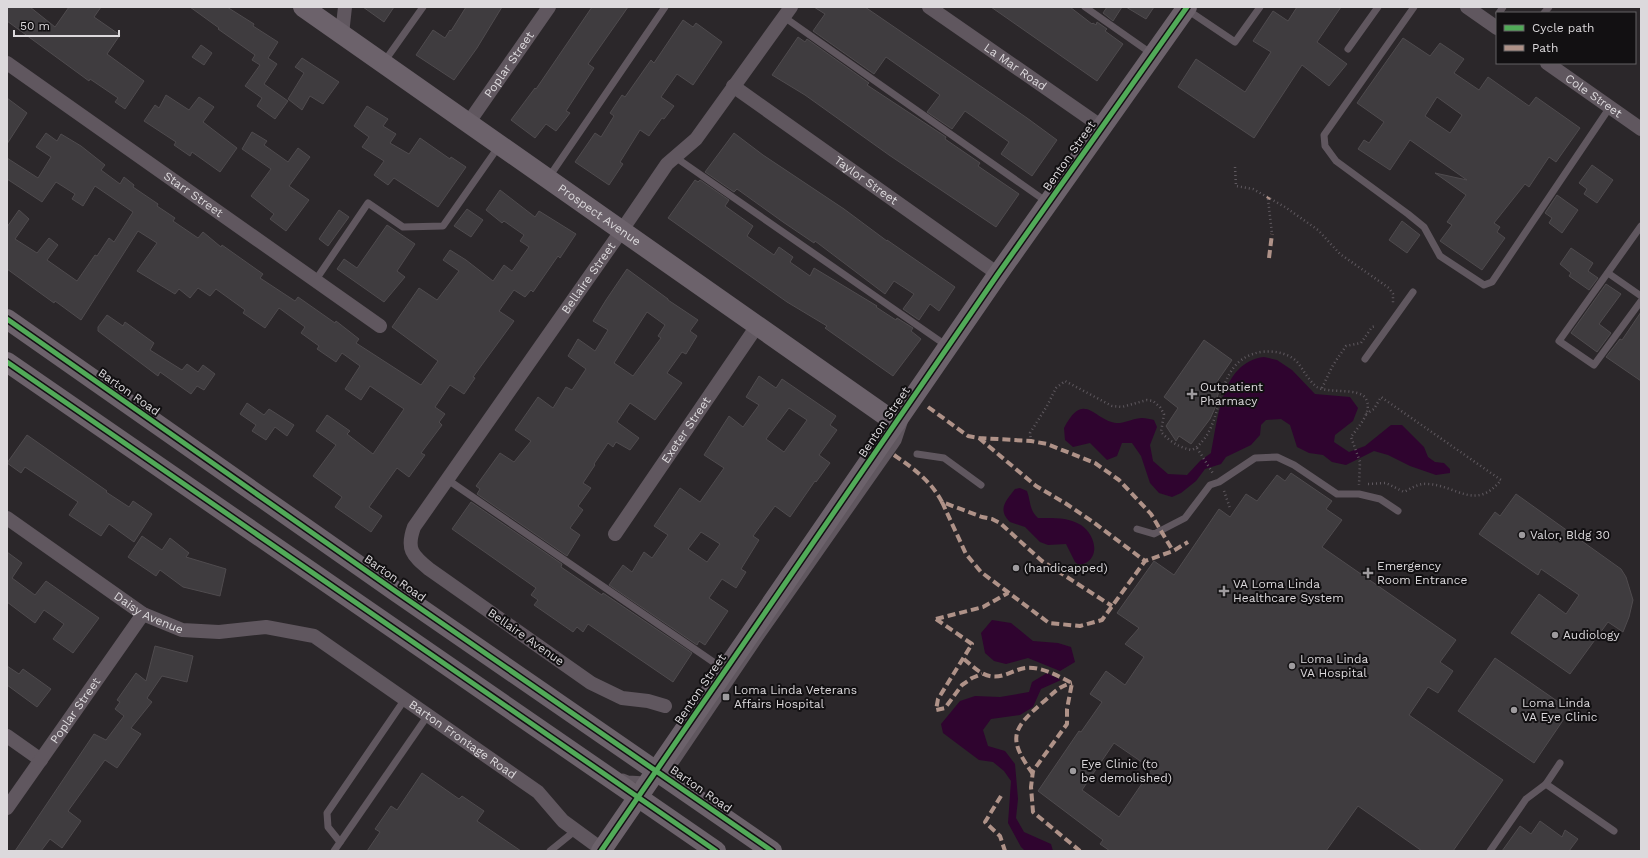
<svg xmlns="http://www.w3.org/2000/svg" width="1648" height="858" viewBox="0 0 1648 858" font-family="'Work Sans',sans-serif">
<style>
.water{fill:#2f042f}
.building{fill:#3f3c3f;stroke:#4f4b4e;fill-rule:evenodd}
.lines{fill:none;stroke-linecap:round;stroke-linejoin:round}
.path{stroke:#5f595f;stroke-width:2.5;stroke-dasharray:1 3;stroke-linecap:butt}
.lane{stroke:#60575f;stroke-width:7}
.street{stroke:#60575f;stroke-width:14}
.secondary{stroke:#6c626b;stroke-width:20}
.quiet{stroke:#af9288;stroke-width:4;stroke-dasharray:8 4;stroke-linecap:butt}
.cycleway-casing{stroke:#121012;stroke-width:8}
.cycleway{stroke:#51ab58;stroke-width:5}
.poi-dot{fill:#9e9b9e;stroke:#121012;stroke-width:1.5}
.labels{text-anchor:middle;dominant-baseline:central;stroke-width:4;stroke-linejoin:round;paint-order:stroke}
.street-label{font-size:12px;fill:#dcd9dc;stroke:#121012}
.poi-label{font-size:12px;fill:#dcd9dc;stroke:#121012;text-anchor:start}
</style>
<rect width="100%" height="100%" fill="#2b272a"/>
<!-- water -->
<g class="water">
<path d="M1264,357L1277,360L1292,370L1315,394L1350,397L1358,408L1353,421L1335,435L1334,442L1349,452L1365,446L1391,425H1402L1424,447L1428,457L1435,462L1444,463L1450,469V473L1436,475L1410,466L1388,455L1374,451L1346,465L1332,462L1323,455L1309,453L1297,447L1290,425L1281,419L1266,420L1261,425L1260,435L1251,445L1226,457L1221,464L1205,469L1196,481L1181,493L1172,497L1159,493L1150,483L1141,456L1132,443H1122L1117,456L1107,460L1090,443L1073,447L1065,440L1064,428C1085,387 1095,424 1120,423C1127,422 1135,418 1142,418C1146,418 1150,419 1154,420L1157,427L1150,445L1153,461L1168,474L1187,475L1200,461L1211,453C1218,420 1221,362 1264,357Z"/>
<path d="M1020,488L1027,491C1031,502 1029,510 1038,518C1053,518 1068,517 1081,525C1096,535 1102,561 1079,565L1075,562L1066,544L1048,545L1040,542L1025,527L1010,522C997,509 1006,501 1015,489Z"/>
<path d="M992,620L1011,623L1033,641L1058,643L1071,647L1075,662L1060,671L1028,658L1006,664L994,661L985,653L981,633Z"/>
<path d="M1047,673L1061,680L1041,689L1033,707L1020,715L991,719L983,730L988,746L1005,751L1015,764L1018,799L1016,818L1024,832L1051,844L1053,851H1025L1021,847L1008,823L1011,781L1004,771L993,762L979,760L943,733L941,724L960,701L975,696L1000,697L1029,692L1032,682Z"/>
</g>
<!-- building -->
<g class="building">
<path d="M7,7H30L55,27L69,7H101L94,17L120,35L107,54L144,81L125,109L115,102L118,98L90,79L89,81L7,21Z"/>
<path d="M190,7H227L254,24L253,26L278,42L268,58L277,64L264,84L288,101L275,119L257,106L262,98L245,86L260,65L252,60L255,55L218,29L219,28Z"/>
<path d="M363,7H394L384,22Z"/>
<path d="M466,7H502L477,48L454,80L416,55L433,30L445,38L450,30L451,31Z"/>
<path d="M592,7H628L588,64L594,68L566,111L570,113L556,131L546,124L535,138L511,120L535,88L536,89Z"/>
<path d="M814,7H865L1027,118L1057,140L1032,176L1001,154L1009,142L965,111L952,129L927,112L940,95L886,57L874,74L813,31L825,14Z"/>
<path d="M991,7H1070L1092,24L1093,23L1096,25L1097,22L1107,29L1105,31L1123,44L1097,81Z"/>
<path d="M1107,7H1122L1113,21L1103,13Z"/>
<path d="M1126,7H1154L1146,19Z"/>
<path d="M1297,7H1341L1317,42L1347,64L1329,86L1302,65L1254,138L1178,87L1196,59L1245,92L1271,52L1253,41L1273,11L1288,21Z"/>
<path d="M683,20L693,27L696,23L722,42L693,85L677,74L661,97L674,106L664,119L662,118L649,136L640,130L620,162L623,164L609,185L575,162L595,133L601,137L614,116L610,113L622,95L625,97L651,60L654,63Z"/>
<path d="M798,37L805,42L807,39L869,83L867,85L946,137L945,139L980,163L978,166L1019,194L996,227L889,155L805,95L772,75Z"/>
<path d="M1403,38L1430,56L1440,43L1464,59L1454,73L1479,90L1488,77L1529,106L1536,97L1580,128L1556,162L1549,157L1529,187L1525,184L1494,223L1500,227L1497,232L1505,238L1482,270L1440,241L1452,225L1447,222L1466,195L1435,173L1467,180L1410,140L1390,170L1358,149L1364,140L1369,143L1384,122L1357,103ZM1437,97L1462,115L1450,133L1425,116Z"/>
<path d="M201,45L212,53L204,65L192,57Z"/>
<path d="M302,58L339,82L323,104L310,96L302,110L288,99L304,73L295,67Z"/>
<path d="M166,95L189,110L199,97L214,107L203,122L237,148L220,172L192,152L190,156L174,145L176,142L144,121L155,105L159,108Z"/>
<path d="M7,98L27,113L7,144Z"/>
<path d="M367,106L388,119L383,126L396,134L390,143L409,154L420,138L450,159L451,157L466,167L438,207L394,178L388,185L374,175L384,161L362,147L369,137L354,126Z"/>
<path d="M252,132L267,141L264,145L288,162L298,148L310,157L289,186L309,200L286,231L270,219L274,214L251,196L271,169L242,149Z"/>
<path d="M46,133L57,141L61,134L81,146L105,165L101,170L120,184L124,177L134,185L133,187L158,204L157,206L175,218L173,221L198,238L203,232L221,247L222,245L263,274L260,278L295,301L298,297L335,323L336,321L359,339L356,343L421,385L438,361L392,327L419,288L437,300L459,271L443,260L450,250L466,260L493,281L504,265L512,271L529,247L520,241L524,235L504,221L502,223L486,210L500,190L535,217L539,211L576,234L560,258L558,256L533,292L531,290L525,297L514,290L499,311L514,321L473,377L475,378L464,394L450,385L435,407L445,414L439,422L442,425L421,453L425,455L409,477L397,468L369,507L382,516L371,532L335,507L342,497L313,476L336,445L316,431L327,415L350,431L347,434L373,454L404,409L370,386L361,400L345,389L360,366L342,353L336,362L317,349L319,346L301,333L305,327L279,308L265,328L243,313L245,310L216,289L210,296L198,288L190,298L179,289L175,294L137,271L157,243L138,231L81,320L55,301L54,303L7,269V227L19,210L29,219L15,239L37,253L49,238L58,245L47,260L77,281L95,255L97,256L109,238L114,242L133,212L95,186L83,206L72,199L75,194L56,182L42,202L7,179V158L38,178L51,157L36,147Z"/>
<path d="M734,133L763,155L844,209L887,241V240L955,287L939,311L930,304L919,320L903,309L914,294L894,281L885,294L815,241L814,243L783,222L737,189L734,192L705,172Z"/>
<path d="M1592,165L1613,180L1597,203L1584,194L1587,189L1579,183Z"/>
<path d="M695,180L698,182L700,180L729,200L725,206L753,226L747,236L774,255L779,247L793,257L790,262L810,276L814,268L877,306L876,307L896,320L897,318L913,328L911,331L921,339L893,376L825,328L827,326L787,302L668,218Z"/>
<path d="M1557,195L1578,210L1562,233L1549,223L1552,218L1545,213Z"/>
<path d="M467,209L483,220L471,237L454,226Z"/>
<path d="M339,210L349,217L328,246L319,239Z"/>
<path d="M1402,221L1420,235L1407,253L1389,240Z"/>
<path d="M387,225L415,244L397,271L405,277L384,302L337,269L344,259L357,268Z"/>
<path d="M1571,248L1593,263L1588,271L1598,278L1589,290L1569,276L1571,273L1560,264Z"/>
<path d="M627,269L668,299V300L698,320L690,331L697,336L686,354L682,352L667,373L682,383L655,420L630,403L617,422L639,438L630,450L616,442L613,447L608,443L594,464L595,465L583,483L591,488L578,506L583,510L570,528L580,535L567,556L477,494L480,489L476,486L500,453L514,462L531,441L515,430L538,397L553,408L566,387L572,390L586,369L568,356L578,339L595,351L608,330L593,321L606,300ZM647,312L665,325L658,336L661,338L633,376L614,363Z"/>
<path d="M1606,284L1621,294L1599,324L1611,333L1597,352L1571,333Z"/>
<path d="M1641,312V381L1606,357L1620,339L1622,340Z"/>
<path d="M107,315L123,326L125,322L154,343L150,350L182,370L187,364L198,372L203,365L215,374L204,390L197,386L191,394L160,372L158,376L98,331V327Z"/>
<path d="M1204,340L1232,360L1214,386L1219,390L1215,408L1210,419L1191,444L1179,436L1176,441L1166,426L1178,408L1164,397Z"/>
<path d="M759,376L776,388L782,379L836,416L830,425L837,430L819,455L830,463L816,482L815,481L790,517L775,506L753,536L759,540L741,569L746,572L736,588L722,579L709,598L728,611L705,645L699,641L697,645L609,585L623,565L632,572L644,552L652,558L668,535L654,526L680,488L700,502L724,468L704,455L729,416L743,427L759,405L746,397ZM789,408L807,420L784,452L766,439ZM701,532L720,544L707,562L688,549Z"/>
<path d="M247,403L264,415L269,409L294,425L287,436L275,427L266,440L252,431L256,425L240,414Z"/>
<path d="M27,435L107,491L106,492L129,507L133,501L152,514L134,542L109,524L101,536L69,515L78,502L25,467L21,473L7,463Z"/>
<path d="M1291,473L1332,501L1326,509L1342,520L1322,547L1456,640L1440,662L1453,671L1438,693L1428,687L1409,715L1503,780L1453,851H1422L1358,806L1326,851H1110L1100,844L1103,840L1038,791L1079,731L1081,732L1102,702L1090,694L1106,671L1125,685L1144,657L1125,644L1139,628L1117,613L1154,561L1174,575L1219,509L1230,517L1246,494L1257,501L1277,475L1285,481ZM1114,743L1152,769L1119,817L1082,790Z"/>
<path d="M1516,494L1621,569L1626,577L1633,600L1629,617L1623,632L1608,622L1570,674L1511,633L1539,594L1566,614L1579,595L1541,569L1538,575L1479,534L1495,512L1500,516Z"/>
<path d="M471,502L562,564L561,567L602,595L603,593L692,653L673,682L588,624L583,632L577,627L573,632L534,605L538,600L531,595L536,588L452,529Z"/>
<path d="M142,536L162,550L170,538L189,553L186,557L226,569L220,596L183,587L160,570L156,576L128,557Z"/>
<path d="M7,552L22,563L12,578L35,595L46,581L99,618L73,653L53,639L64,624L44,610L35,623L7,602Z"/>
<path d="M155,646L193,656L187,682L162,676L147,698L152,702L131,728L141,734L117,768L105,760L68,811L81,821L62,848L50,839L41,851H15L94,734L106,740L124,716L115,709L120,702L117,700L136,673L146,681Z"/>
<path d="M1495,658L1570,710L1534,763L1458,711Z"/>
<path d="M7,666L19,674L23,669L51,689L37,707L7,685Z"/>
<path d="M422,773L459,799L462,796L484,811L477,821L521,851H367L380,832L375,829L391,806L397,810Z"/>
<path d="M1540,821L1562,837L1565,830L1578,839L1569,851H1502L1520,826L1531,834Z"/>
</g>
<g class="lines">
<!-- path -->
<g class="path">
<path d="M1235,167L1236,186L1253,189L1285,207L1318,230L1340,254L1389,288L1393,294V303"/>
<path d="M1268,199L1272,234"/>
<path d="M1322,388L1333,365L1346,346L1361,343L1372,327L1376,326"/>
<path d="M1366,414L1374,409L1381,397L1501,480C1475,512 1457,485 1427,484C1419,483 1412,488 1404,492L1386,483L1367,484"/>
<path d="M1031,441L1030,433L1047,406L1056,388L1065,381L1112,406L1122,407L1147,400L1153,401L1160,407L1164,414L1161,432C1169,441 1180,448 1192,450C1198,447 1201,443 1205,438C1224,411 1217,366 1253,354C1266,349 1288,351 1298,363C1304,371 1309,381 1317,387C1329,394 1360,387 1366,399C1373,412 1358,427 1351,437L1360,462L1359,485"/>
<path d="M1197,448L1214,475"/>
<path d="M1224,491L1230,508"/>
</g>
<!-- lane -->
<g class="lane">
<path d="M1085,7L1152,54"/>
<path d="M1414,7L1324,135L1325,146L1336,161L1408,214L1424,227L1440,256L1484,285L1492,282L1610,107"/>
<path d="M1186,9L1235,42L1260,7"/>
<path d="M1499,13L1503,7"/>
<path d="M1544,13L1549,7"/>
<path d="M784,17L1047,202"/>
<path d="M1348,49L1378,7"/>
<path d="M384,62L423,7"/>
<path d="M675,157L947,346"/>
<path d="M549,177L665,7"/>
<path d="M1641,226L1559,341L1594,365L1641,301"/>
<path d="M1608,273L1641,296"/>
<path d="M315,281L368,203L403,227L443,226L499,146"/>
<path d="M1365,359L1413,292"/>
<path d="M917,454L944,458L981,485"/>
<path d="M448,480L725,670"/>
<path d="M1137,529L1154,534L1185,518L1210,485L1219,482L1255,458L1277,457L1294,465L1337,494H1359L1380,499L1398,511"/>
<path d="M1560,763L1546,784L1614,831"/>
<path d="M664,773L676,762L762,635L894,447L898,441L904,423"/>
<path d="M623,777L628,779L646,780"/>
<path d="M340,842L328,827L327,813L405,699"/>
<path d="M334,851L428,715"/>
<path d="M550,851L576,830"/>
<path d="M1490,851L1526,799L1546,784"/>
</g>
<!-- street -->
<g class="street">
<path id="s1" d="M929,7L1102,127"/>
<path d="M1467,7L1497,28"/>
<path d="M342,34L345,7"/>
<path id="s2" d="M7,63L380,326"/>
<path id="s3" d="M1547,63L1641,129"/>
<path id="s4" d="M733,86L998,274"/>
<path id="s5" d="M469,122L549,7"/>
<path id="s6" d="M7,518L143,614L182,630L219,632L266,627L314,636L538,792L563,821L604,851"/>
<path id="s7" d="M615,534L757,326"/>
<path id="s8" d="M665,706L648,701L622,698L591,683L429,569C412,555 406,549 414,527L622,230L667,164L696,139L791,7"/>
<path d="M7,736L41,760"/>
<path id="s9" d="M7,808L143,614"/>
</g>
<!-- secondary -->
<g class="secondary">
<path id="s10" d="M303,7L896,423"/>
<path d="M7,319L398,593L772,851"/>
<path d="M7,362L716,851"/>
<path d="M601,851L998,274L1187,7"/>
</g>
<!-- quiet -->
<g class="quiet">
<path d="M1268,199L1269,197"/>
<path d="M1269,258L1272,234"/>
<path d="M928,407L968,436L979,438L1031,441L1047,444L1095,463L1119,480L1151,514L1173,551"/>
<path d="M979,438L1036,486L1065,503L1093,522L1145,561"/>
<path d="M894,455C913,468 931,481 942,502L982,517L992,519L1000,523L1042,561L1112,606"/>
<path d="M942,502L966,554L981,572L1049,623L1080,626L1102,620L1145,561L1173,551L1188,542"/>
<path d="M936,619L972,644L938,699L936,710L945,708L962,685L972,678L982,674"/>
<path d="M936,619L983,607L1008,593"/>
<path d="M964,659C976,669 986,681 1004,675C1011,673 1018,669 1025,668C1041,666 1058,676 1072,683L1067,709V724L1033,771L1031,787L1033,812L1080,851"/>
<path d="M1033,774C1008,739 1011,730 1042,703C1053,694 1058,686 1072,683"/>
<path d="M1001,796L985,822L1000,836L1005,851"/>
</g>
<defs>
<g id="cycleway">
<path d="M7,319L398,593L772,851"/>
<path d="M7,362L716,851"/>
<path d="M601,851L998,274L1187,7"/>
</g>
</defs>
<!-- cycleway casing -->
<use href="#cycleway" class="cycleway-casing"/>
<!-- cycleway -->
<use href="#cycleway" class="cycleway"/>
</g>
<!-- markers -->
<g class="poi-dot">
<path d="M1190 388h4v4h4v4h-4v4h-4v-4h-4v-4h4z"/>
<circle cx="1522" cy="535" r="4"/>
<circle cx="1016" cy="568" r="4"/>
<path d="M1366 567h4v4h4v4h-4v4h-4v-4h-4v-4h4z"/>
<path d="M1222 585h4v4h4v4h-4v4h-4v-4h-4v-4h4z"/>
<circle cx="1555" cy="635" r="4"/>
<circle cx="1292" cy="666" r="4"/>
<rect x="722" y="693" width="8" height="8" rx="2"/>
<circle cx="1514" cy="710" r="4"/>
<circle cx="1073" cy="771" r="4"/>
</g>
<g class="labels">
<!-- street labels -->
<g class="street-label">
<text stroke="none"><textPath href="#s5" startOffset="70">Poplar Street</textPath></text>
<text stroke="none"><textPath href="#s1" startOffset="105">La Mar Road</textPath></text>
<text stroke="none"><textPath href="#s3" startOffset="57">Cole Street</textPath></text>
<text transform="translate(1069 156) rotate(-55)">Benton Street</text>
<text stroke="none"><textPath href="#s4" startOffset="163">Taylor Street</textPath></text>
<text stroke="none"><textPath href="#s2" startOffset="228">Starr Street</textPath></text>
<text stroke="none"><textPath href="#s10" startOffset="362">Prospect Avenue</textPath></text>
<text stroke="none"><textPath href="#s8" startOffset="630">Bellaire Street</textPath></text>
<text transform="translate(129 392) rotate(35)">Barton Road</text>
<text transform="translate(884 422) rotate(-56)">Benton Street</text>
<text stroke="none"><textPath href="#s7" startOffset="126">Exeter Street</textPath></text>
<text transform="translate(395 578) rotate(35)">Barton Road</text>
<text stroke="none"><textPath href="#s6" startOffset="171">Daisy Avenue</textPath></text>
<text transform="translate(526 637) rotate(35)">Bellaire Avenue</text>
<text transform="translate(700 689) rotate(-56)">Benton Street</text>
<text stroke="none"><textPath href="#s9" startOffset="119">Poplar Street</textPath></text>
<text stroke="none"><textPath href="#s6" startOffset="523">Barton Frontage Road</textPath></text>
<text transform="translate(701 789) rotate(35)">Barton Road</text>
</g>
<!-- poi labels -->
<g class="poi-label">
<text x="1200" y="387">Outpatient<tspan x="1200" dy="14">Pharmacy</tspan></text>
<text x="1530" y="535">Valor, Bldg 30</text>
<text x="1377" y="566">Emergency<tspan x="1377" dy="14">Room Entrance</tspan></text>
<text x="1024" y="568">(handicapped)</text>
<text x="1233" y="584">VA Loma Linda<tspan x="1233" dy="14">Healthcare System</tspan></text>
<text x="1563" y="635">Audiology</text>
<text x="1300" y="659">Loma Linda<tspan x="1300" dy="14">VA Hospital</tspan></text>
<text x="734" y="690">Loma Linda Veterans<tspan x="734" dy="14">Affairs Hospital</tspan></text>
<text x="1522" y="703">Loma Linda<tspan x="1522" dy="14">VA Eye Clinic</tspan></text>
<text x="1081" y="764">Eye Clinic (to<tspan x="1081" dy="14">be demolished)</tspan></text>
</g>
</g>
<!-- border -->
<rect width="1648" height="858" fill="none" stroke="#dcd9dc" stroke-width="16"/>
<!-- legend -->
<rect x="1496" y="12" width="140" height="52" fill="#121012" stroke="#636063"/>
<rect x="1504" y="25" width="20" height="6" fill="#51ab58" stroke="#636063"/>
<text x="1532" y="32" font-size="12" fill="#dcd9dc">Cycle path</text>
<rect x="1504" y="45" width="20" height="6" fill="#af9288" stroke="#636063"/>
<text x="1532" y="52" font-size="12" fill="#dcd9dc">Path</text>
<!-- scale -->
<path d="M14 30v6h105v-6" fill="none" stroke="#dcd9dc" stroke-width="2"/>
<text x="20" y="30" font-size="12" fill="#dcd9dc" stroke="#121012" stroke-width="3" paint-order="stroke">50 m</text>
</svg>
